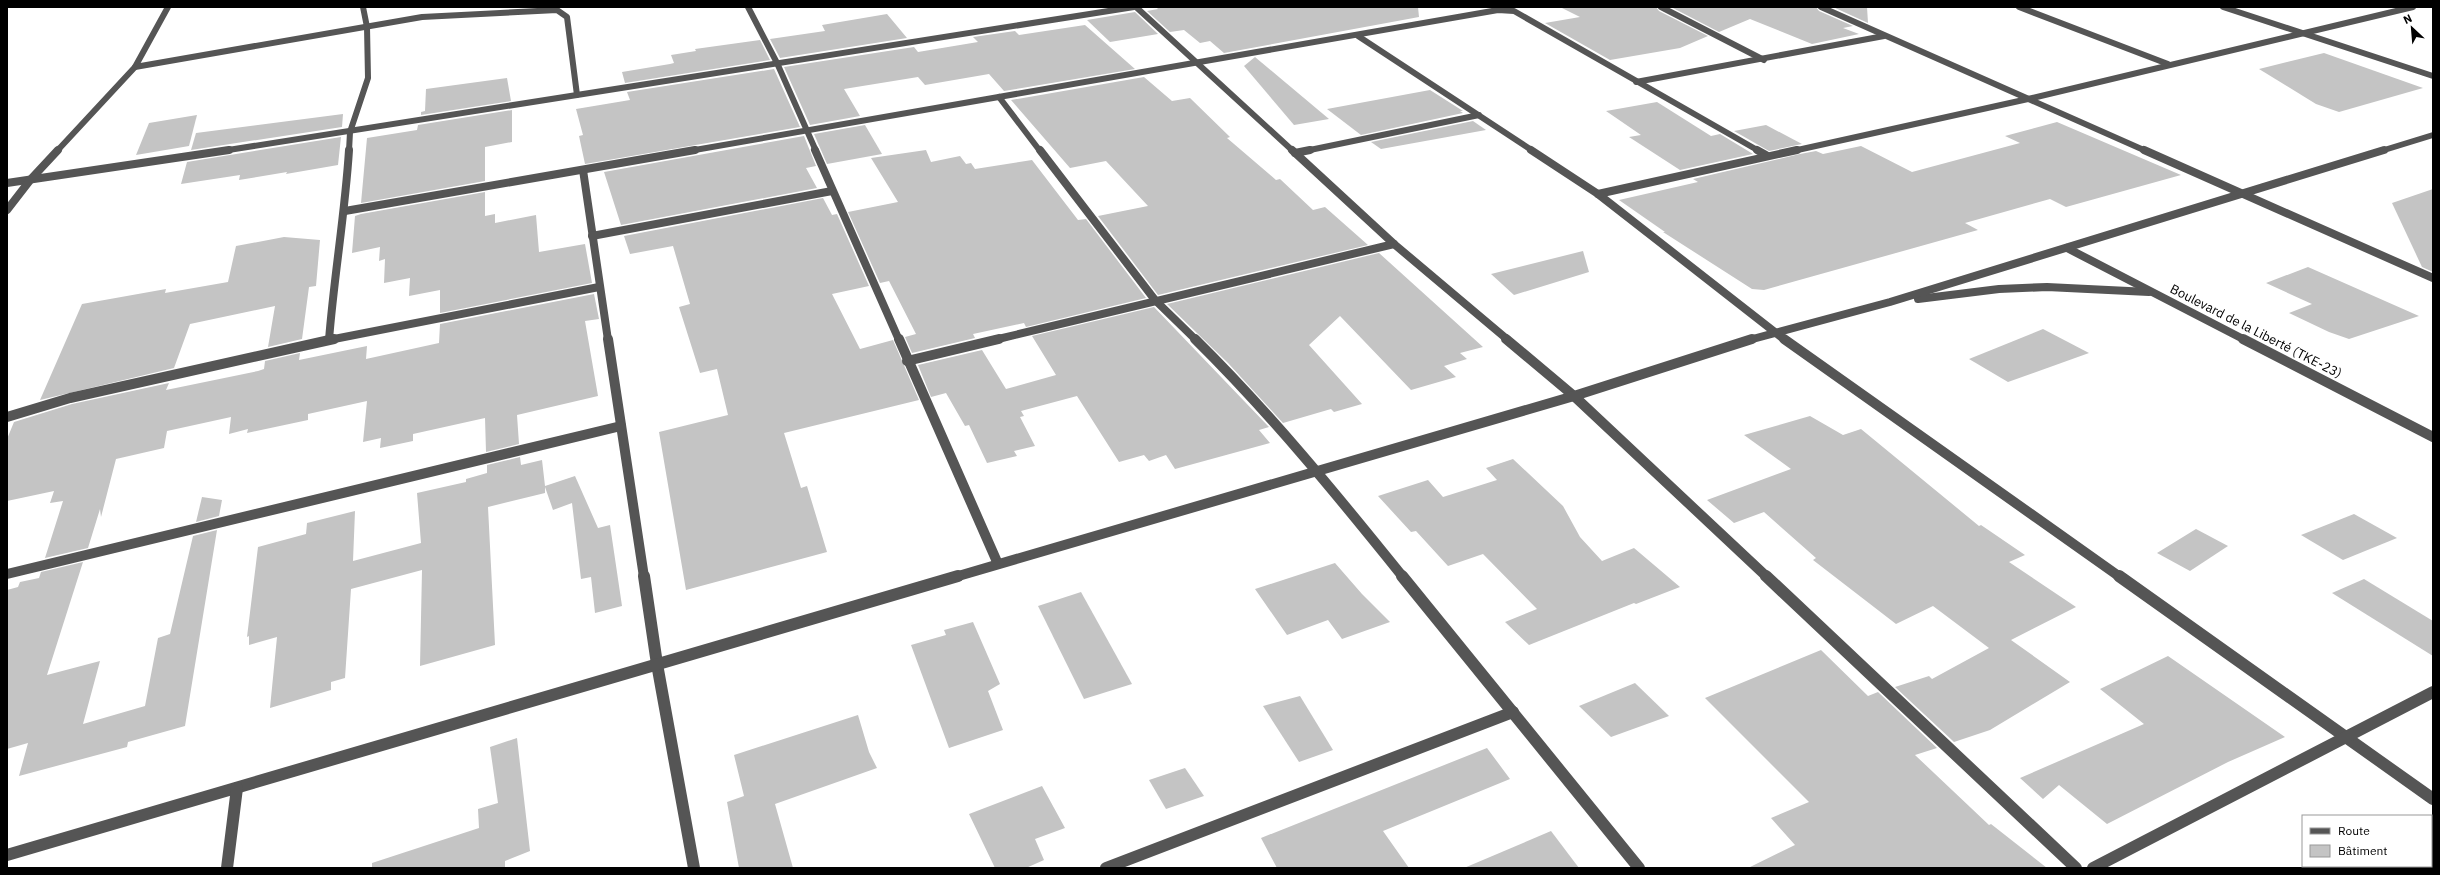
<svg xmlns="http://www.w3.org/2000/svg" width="2440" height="875" viewBox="0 0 2440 875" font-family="'IBM Plex Sans',sans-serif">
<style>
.building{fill:#c4c4c4}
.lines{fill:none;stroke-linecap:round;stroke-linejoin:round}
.minor-far3{stroke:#555;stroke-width:6}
.minor-far2{stroke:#555;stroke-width:8}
.minor-far1{stroke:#555;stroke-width:10}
.minor{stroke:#555;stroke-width:12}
.labels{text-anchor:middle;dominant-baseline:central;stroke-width:3;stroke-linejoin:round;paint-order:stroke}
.street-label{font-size:13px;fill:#000;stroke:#fff}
</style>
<rect width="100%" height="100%" fill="#fff"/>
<!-- building -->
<g class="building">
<path d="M1156,7H1418L1419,17L1224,53L1210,41L1200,43L1184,30L1170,32L1147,11L1158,9Z"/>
<path d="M1560,7H1656L1659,11L1708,36L1680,48L1610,60L1545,23L1580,17Z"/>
<path d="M1671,7H1816L1819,11L1853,26L1843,28L1859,34L1812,44L1750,19L1719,32Z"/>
<path d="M1833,7H1867L1868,23Z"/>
<path d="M1135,12L1158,34L1110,42L1087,20Z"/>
<path d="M887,14L907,38L780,58L770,39L825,31L822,25Z"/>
<path d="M1085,25L1135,69L1004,91L989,74L925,85L918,77L844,89L860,116L810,125L784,67L914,47L918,52L978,42L973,37L1015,31L1019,35Z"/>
<path d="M760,40L770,60L625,83L622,72L670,64L674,63L671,55L696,51L695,49Z"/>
<path d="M2324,53L2423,88L2339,112L2316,104L2259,69Z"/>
<path d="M1255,57L1329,119L1294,125L1244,66Z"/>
<path d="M774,69L800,127L585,164L579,136L583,135L576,109L630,100L627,92Z"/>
<path d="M1144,77L1172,101L1190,98L1230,137L1227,138L1276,180L1280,179L1313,210L1325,207L1368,245L1158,295L1098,216L1148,206L1106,161L1070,168L1011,100Z"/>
<path d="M507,78L511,101L421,115V112L425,111L426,89Z"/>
<path d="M1430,90L1463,111H1460L1463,113L1361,135L1327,109Z"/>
<path d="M1657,102L1711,136L1720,134L1753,154L1680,170L1629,137L1641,135L1606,111Z"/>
<path d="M512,110V142L485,147V181L361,203L367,138L417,130L418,125Z"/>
<path d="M343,114L342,127L191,150L196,133Z"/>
<path d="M197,115L189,146L136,155L149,123Z"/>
<path d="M1473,121L1486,130L1381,149L1371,142Z"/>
<path d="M2057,122L2181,175L2066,207L2050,199L1965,223L1978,230L1764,290L1752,289L1663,232H1665L1619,200L1698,182L1693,179L1800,154L1816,151L1823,154L1861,146L1912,172L2020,143L2005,136Z"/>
<path d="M865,125L882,154L827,164L814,134Z"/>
<path d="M1766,125L1802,144L1769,151L1734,131Z"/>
<path d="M804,136L816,166L806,168L817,188L621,225L604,172Z"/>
<path d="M341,137L338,165L286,174L287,172L239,180L240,175L181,184L187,162Z"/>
<path d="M926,150L931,162L960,156L966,164L971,163L975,169L1032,160L1078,220L1086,219L1146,298L1026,327L1024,323L973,334L975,338L912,353L905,337L916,334L889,281L880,283L848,212L898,202L871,158Z"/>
<path d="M2433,189V272L2422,267L2392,203Z"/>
<path d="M485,192V216L495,214V223L536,215L539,252L585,244L592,283L440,313V290L409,296L410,278L384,283L385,259L379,261L380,247L352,253L355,216L361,214Z"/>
<path d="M823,198L832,215L837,214L869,286L832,294L860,349L893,340L919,400L784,433L801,488L807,486L827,552L686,590L659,432L728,415L717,369L700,373L679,307L690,304L673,246L630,254L624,236Z"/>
<path d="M284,237L320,240L316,286L309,287L302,339L268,347L275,306L190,324L174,368L40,400L82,304L166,289L165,293L228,282L236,246Z"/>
<path d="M1583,251L1589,272L1514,295L1491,274Z"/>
<path d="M1379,253L1483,347L1460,353L1467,359L1444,366L1456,377L1411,390L1340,316L1309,345L1362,404L1334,412L1331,409L1283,423L1228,363L1167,304Z"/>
<path d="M2308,267L2419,316L2349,339L2329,332L2289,313L2312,304L2266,283Z"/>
<path d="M594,294L599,319L585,321L598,396L517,415L519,444L486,452L485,418L413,434V441L380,448L381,438L363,442L367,401L308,414V420L247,433L248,429L229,434L231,417L167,431L164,448L116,459L101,517L100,509L88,548L45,558L63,501L50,503L54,491L7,501V439L14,422L72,404L169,383L166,390L258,371L264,369L265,361L300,353L299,360L367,346L366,359L439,343L440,324Z"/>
<path d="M1154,307L1269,427L1259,430L1270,443L1175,469L1166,455L1149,461L1144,455L1119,462L1077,396L1021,411L1024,416L1020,417L1035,446L1014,451L1017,456L987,463L969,425L965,426L946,393L931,397L918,365L982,350L1006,389L1056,375L1032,336Z"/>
<path d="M2043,329L2089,353L2008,382L1969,359Z"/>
<path d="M1810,416L1843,435L1861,429L1979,526L1981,525L2025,555L2009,562L2076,607L2011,640L2070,682L1990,730L1954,742L1895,687L1929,676L1932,679L1989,648L1933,606L1896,624L1813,560L1816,558L1764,512L1734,523L1707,500L1791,469L1744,435Z"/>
<path d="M520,457L521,465L542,460L545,486L575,476L598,528L610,525L622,606L595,613L591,577L581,579L572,503L553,510L545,487V493L488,507L495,645L420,666L422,570L351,589L345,678L331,682V690L270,708L277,637L249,645V636L247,637L258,547L306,534L307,523L355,511L353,561L421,543L417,493L466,482V479L487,473V465Z"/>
<path d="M1513,459L1563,506L1580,537L1602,561L1634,548L1680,587L1636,604L1634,603L1529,645L1505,622L1537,609L1483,554L1448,566L1416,531L1411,532L1378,496L1428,480L1443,497L1497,480L1486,468Z"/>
<path d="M202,497L222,500L219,516L196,522Z"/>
<path d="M2354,514L2397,538L2343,560L2301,535Z"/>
<path d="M2196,529L2228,546L2190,571L2157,553Z"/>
<path d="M217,530L185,726L128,742L127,747L19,776L28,743L7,749V590L18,587L20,582L39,578L41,572L83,562L47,675L100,661L83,724L145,706L158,638L170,634L193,536Z"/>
<path d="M1335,563L1362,594L1390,622L1342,639L1328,620L1287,635L1255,589Z"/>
<path d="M2364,579L2433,621V656L2332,593Z"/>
<path d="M1081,592L1132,684L1084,699L1038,606Z"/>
<path d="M973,622L1000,684L988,691L1003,730L949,748L911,645L946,635L944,630Z"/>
<path d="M1821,650L1868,696L1878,692L1937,748L1915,755L1989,825L1991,824L2047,868H1748L1795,845L1771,818L1809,802L1705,698Z"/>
<path d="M2168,656L2285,737L2228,762L2107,824L2059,785L2043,799L2020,778L2144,724L2100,689Z"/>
<path d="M1635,683L1669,716L1611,737L1579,706Z"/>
<path d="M1300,696L1333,750L1299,762L1263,706Z"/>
<path d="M858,715L869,752L877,768L775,804L793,868H739L727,802L744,796L734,755Z"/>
<path d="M517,738L530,851L505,861V868H372V863L479,828L478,809L498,803L490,747Z"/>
<path d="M1487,748L1510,779L1383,831L1409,868H1277L1261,838Z"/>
<path d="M1185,768L1204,796L1166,809L1149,780Z"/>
<path d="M1042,786L1065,828L1035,839L1044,860L1026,868H995L969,814Z"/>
<path d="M1551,831L1579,868H1464Z"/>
</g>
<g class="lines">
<!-- minor-far3 -->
<g class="minor-far3">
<path d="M748,7L777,63L816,151"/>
<path d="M1136,7L1293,151"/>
<path d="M1661,7L1764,60"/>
<path d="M1821,7L2146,151"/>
<path d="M2019,7L2168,64"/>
<path d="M2223,7L2433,76"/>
<path d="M1358,36L1533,151"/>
<path d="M135,67L422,17L557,10L567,17L577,95"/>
<path d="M1636,82L1884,36"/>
<path d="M999,97L1040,151"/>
<path d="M57,151L135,67L168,7"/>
<path d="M222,151L1134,7"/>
<path d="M349,151L350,132L368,78L367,27L363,7"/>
<path d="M689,151L1498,10L1514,11L1759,151"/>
<path d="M1305,151L1479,115"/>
<path d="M1793,151L2028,99L2413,7"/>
<path d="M2381,151L2433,135"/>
</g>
<!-- minor-far2 -->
<g class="minor-far2">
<path d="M815,150L899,340"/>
<path d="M1040,150L1155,300L1196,340"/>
<path d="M1292,150L1394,244L1508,340"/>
<path d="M1531,150L1598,194L1785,340"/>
<path d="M1757,150L1766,155"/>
<path d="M2144,150L2433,278"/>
<path d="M1295,153L1310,150"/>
<path d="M583,170L608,340"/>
<path d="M7,183L229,150"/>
<path d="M1598,194L1797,150"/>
<path d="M7,210L31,179L58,150"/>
<path d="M345,211L695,150"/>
<path d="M592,236L832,191"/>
<path d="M2067,248L2245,340"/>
<path d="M1918,299L1999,289L2047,287L2149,292"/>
<path d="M329,340C334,276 345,214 349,150"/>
<path d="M329,340L599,287"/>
<path d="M994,340L1394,244"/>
<path d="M1749,340L1890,302L2384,150"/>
</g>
<!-- minor-far1 -->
<g class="minor-far1">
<path d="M608,339L644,577"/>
<path d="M899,339L998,564"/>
<path d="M1195,339C1270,413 1337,495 1403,577"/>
<path d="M1506,339L1574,396L1767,577"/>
<path d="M1784,339L2120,577"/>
<path d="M2243,339L2433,437"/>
<path d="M907,361L999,339"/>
<path d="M7,417L70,398L334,339"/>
<path d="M7,574L621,426"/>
<path d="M955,577L1574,396L1752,339"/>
</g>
<!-- minor -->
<g class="minor">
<path d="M644,576L657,664L694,868"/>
<path d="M1402,576L1639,868"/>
<path d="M1766,576L2076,868"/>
<path d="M2119,576L2433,799"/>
<path d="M7,855L958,576"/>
<path d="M227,868L237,788"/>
<path d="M1106,868L1513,712"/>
<path d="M2093,868L2433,692"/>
</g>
</g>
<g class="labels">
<!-- street labels -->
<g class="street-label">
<text transform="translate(2256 331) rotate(27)">Boulevard de la Liberté (TKE-23)</text>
</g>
</g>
<!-- border -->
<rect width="2440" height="875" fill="none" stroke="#000000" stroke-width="16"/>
<!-- legend -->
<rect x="2302" y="815" width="130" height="52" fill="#ffffff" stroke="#999999"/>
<rect x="2310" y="828" width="20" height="6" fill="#555555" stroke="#999999"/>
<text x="2338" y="835" font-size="12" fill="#000000">Route</text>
<rect x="2310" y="845" width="20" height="12" fill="#c4c4c4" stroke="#999999"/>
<text x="2338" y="855" font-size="12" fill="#000000">Bâtiment</text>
<!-- north arrow -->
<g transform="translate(2412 28) rotate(334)" stroke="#ffffff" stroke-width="3" paint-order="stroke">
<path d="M0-3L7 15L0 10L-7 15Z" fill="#000000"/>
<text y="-6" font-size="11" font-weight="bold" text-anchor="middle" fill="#000000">N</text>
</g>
</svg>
